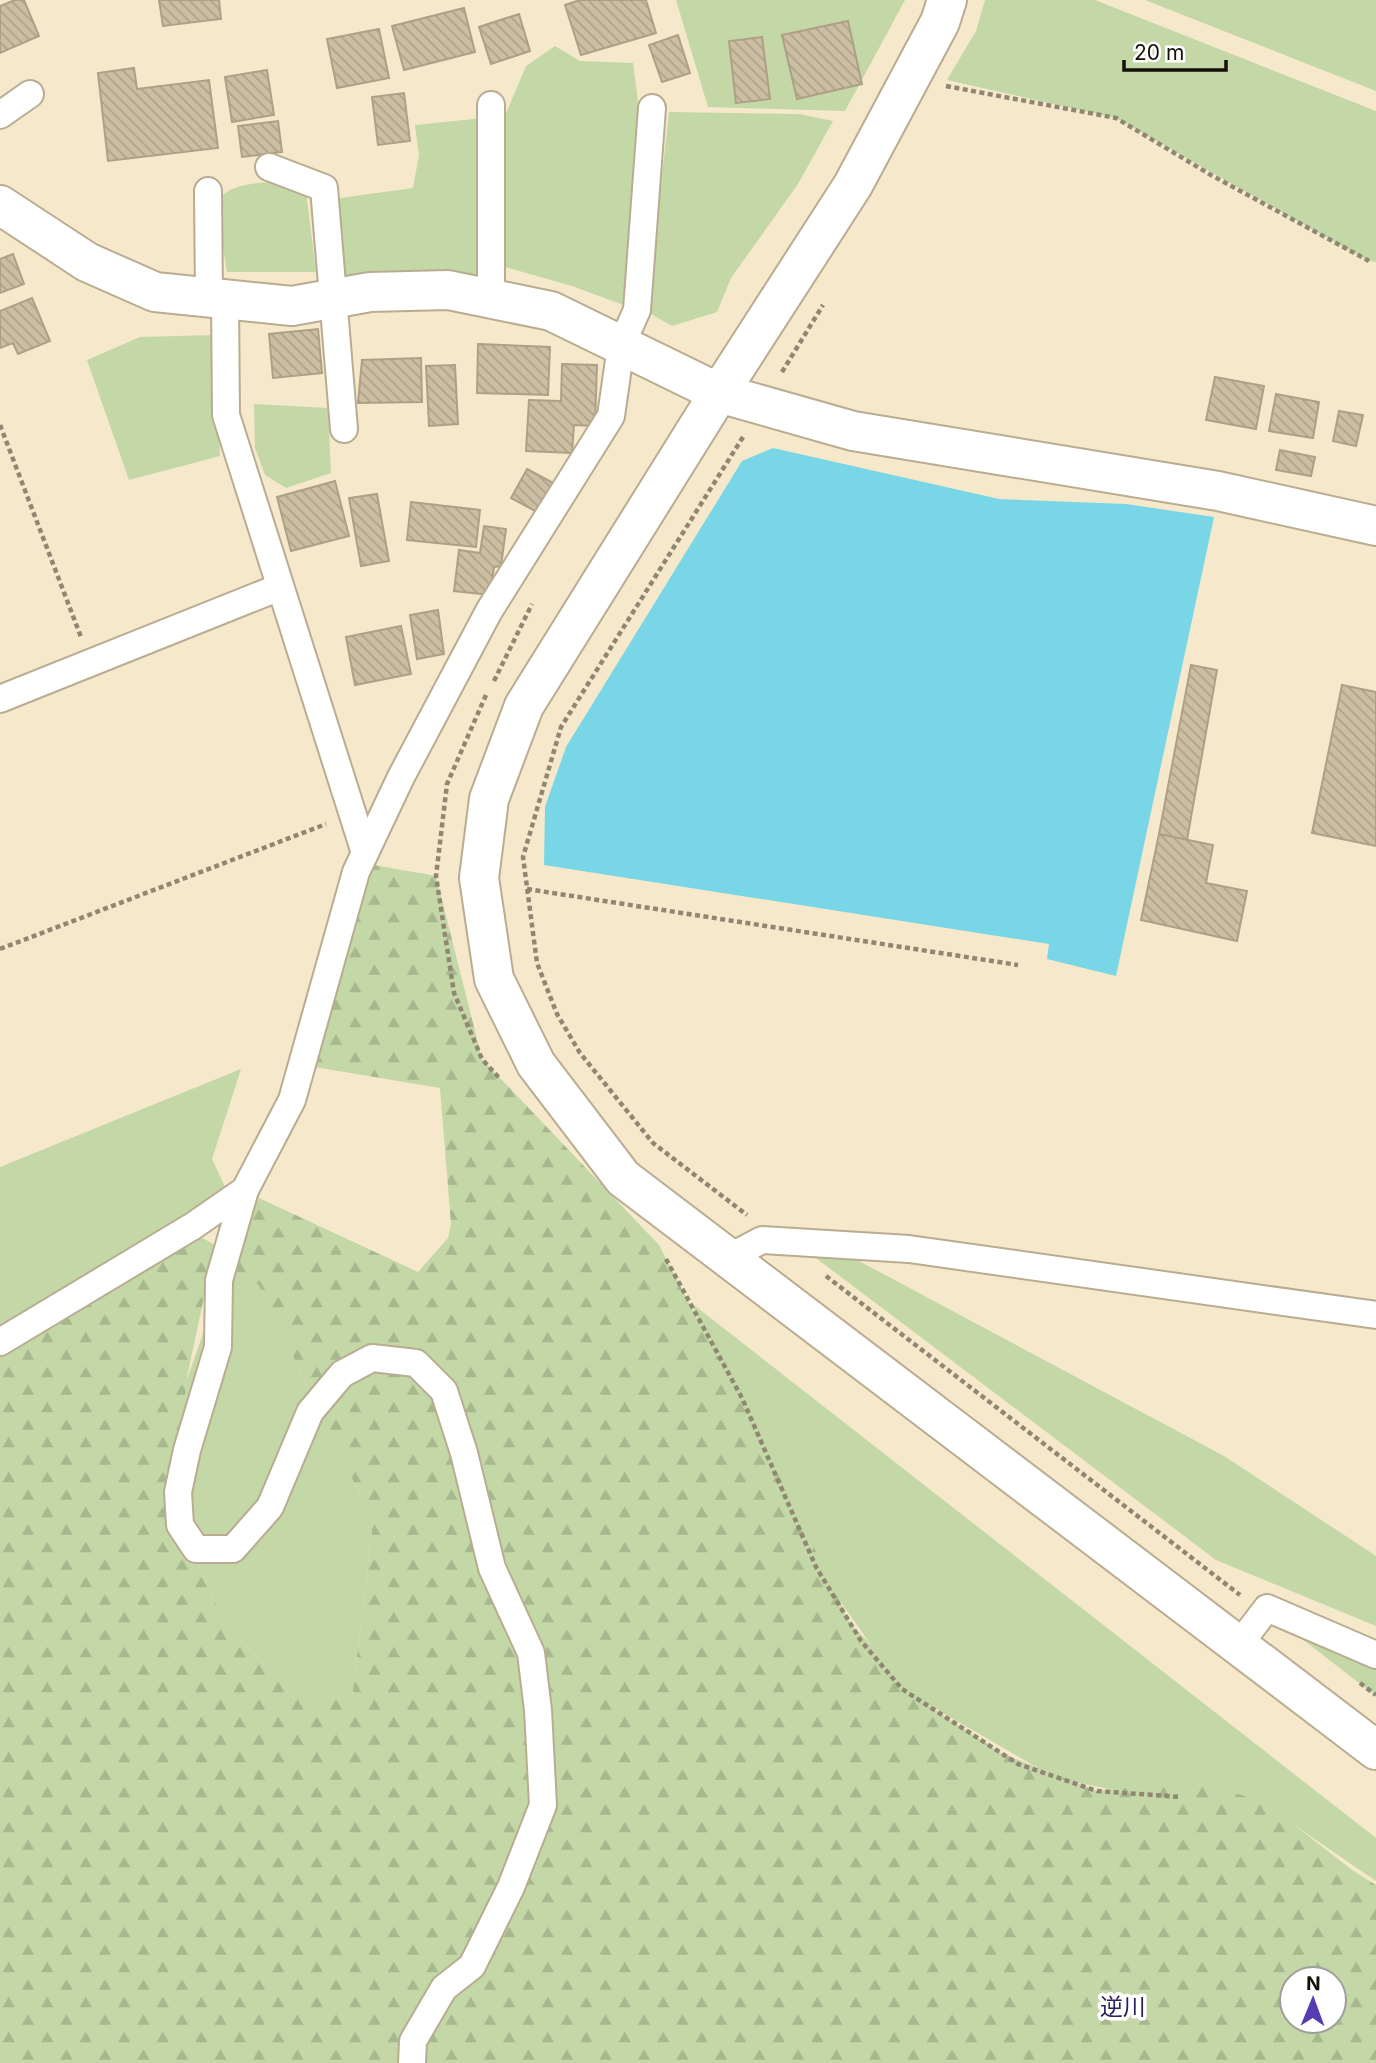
<svg xmlns="http://www.w3.org/2000/svg" width="1376" height="2063" viewBox="0 0 1376 2063" font-family="Inter,'Noto Sans JP',sans-serif">
<style>
.green{fill:#c3d7a7}
.forest{fill:url(#forest-firs);fill-rule:evenodd}
.water{fill:#78d6e6}
.building{fill:url(#building-back-hatch);stroke:#aea086;stroke-width:2}
.lines{fill:none;stroke-linecap:round;stroke-linejoin:round}
.street-casing{stroke:#b9ac91;stroke-width:30}
.secondary-casing{stroke:#b9ac91;stroke-width:42}
.path{stroke:#908773;stroke-width:4.5;stroke-dasharray:5 3.5;stroke-linecap:butt}
.street{stroke:#fff;stroke-width:26}
.secondary{stroke:#fff;stroke-width:38}
.labels{text-anchor:middle;dominant-baseline:central;stroke-width:7;stroke-linejoin:round;paint-order:stroke}
.quarter-label{font-size:23px;fill:#2d225c;stroke:#fff}
</style>
<defs>
<pattern id="forest-firs" width="22" height="20" patternUnits="userSpaceOnUse" patternTransform="scale(1.75)"><rect width="22" height="20" fill="#c3d7a7"/><path d="M5 1l3.5 6h-7zM16 11l3.5 6h-7z" fill="#a7b88e"/></pattern>
<pattern id="building-back-hatch" width="6" height="6" patternUnits="userSpaceOnUse" patternTransform="scale(1.75)"><rect width="6" height="6" fill="#ccbea3"/><path d="M-1 5l2 2M0 0l6 6M5-1l2 2" fill="none" stroke="#aea28b"/></pattern>
</defs>
<rect width="100%" height="100%" fill="#f6e8cb"/>
<!-- green -->
<g class="green">
<path d="M676,0H905L845,111L708,107Z"/>
<path d="M985,0H1095L1376,111V262L1368,261L1116,118L947,80L976,31Z"/>
<path d="M1145,0H1376V91Z"/>
<path d="M555,46L580,61L633,63L639,109L637,310L572,286L498,265L502,123L526,66Z"/>
<path d="M669,112L799,114L833,121L798,184L731,278L717,312L672,326L644,310L651,276Z"/>
<path d="M484,118L487,289L341,281L333,199L413,188L419,155L415,125Z"/>
<path d="M286,181L306,191L316,272H227L216,204C227,181 264,183 286,181Z"/>
<path d="M215,335L220,456L129,480L87,360L140,337Z"/>
<path d="M254,404L328,408L331,473L286,488L265,475L255,448Z"/>
<path d="M241,1069L212,1159L226,1189L0,1333V1167Z"/>
<path d="M808,1252L859,1261L1224,1456L1376,1556V1626L1216,1560Z"/>
<path d="M258,1284L373,1522L352,1698H295L224,1622L180,1525L186,1382L218,1291Z"/>
<path d="M690,1302L1376,1838V1881L1297,1827L1055,1778L902,1689L816,1567Z"/>
<path d="M1288,1628L1376,1664V1696Z"/>
</g>
<!-- forest -->
<path class="forest" d="M369,864L436,876L482,1059L659,1245L791,1499L850,1623L932,1708L1001,1753L1097,1791L1195,1780L1266,1803L1352,1870L1376,1885V2063H0V1342L199,1236L215,1245L186,1382L180,1525L224,1622L295,1698H352L373,1522L258,1284L218,1291L259,1198L418,1272L448,1238L451,1224L440,1088L315,1067ZM1292,1979H1334V2021H1292Z"/>
<!-- water -->
<path class="water" d="M773,448L999,499L1126,504L1214,517L1116,976L1047,959L1049,944L544,865L545,807L566,747L742,461Z"/>
<!-- building -->
<g class="building">
<path d="M15,0H24L39,36L0,53V6Z"/>
<path d="M159,0H219L221,19L163,26Z"/>
<path d="M580,0H646L656,33L581,55L565,5Z"/>
<path d="M464,8L475,52L404,70L392,26Z"/>
<path d="M519,14L530,51L491,64L479,27Z"/>
<path d="M848,21L862,84L797,99L782,35Z"/>
<path d="M379,29L389,78L337,88L327,39Z"/>
<path d="M678,35L690,73L662,82L649,45Z"/>
<path d="M762,37L770,99L736,103L729,41Z"/>
<path d="M134,68L137,89L209,80L218,148L108,161L98,73Z"/>
<path d="M267,70L274,115L232,122L225,77Z"/>
<path d="M404,93L410,141L378,145L372,97Z"/>
<path d="M278,121L282,152L242,157L238,126Z"/>
<path d="M13,254L24,284L0,293V259Z"/>
<path d="M32,298L50,341L18,354L13,343L0,348V311Z"/>
<path d="M318,329L322,373L273,378L269,334Z"/>
<path d="M478,344L550,347L548,395L477,393Z"/>
<path d="M421,358L422,402L358,403L362,360Z"/>
<path d="M562,364L597,365L595,426L574,425L572,453L526,451L529,400L561,401Z"/>
<path d="M455,365L458,424L429,426L426,366Z"/>
<path d="M1215,377L1264,386L1256,429L1206,420Z"/>
<path d="M1276,394L1319,402L1313,438L1269,431Z"/>
<path d="M1339,411L1363,415L1356,446L1333,441Z"/>
<path d="M1280,450L1315,457L1311,476L1276,470Z"/>
<path d="M527,469L555,484L539,513L511,498Z"/>
<path d="M335,481L349,536L291,551L277,497Z"/>
<path d="M377,494L389,561L361,566L349,498Z"/>
<path d="M411,502L480,510L476,547L407,540Z"/>
<path d="M484,526L506,529L501,566L494,567L490,595L454,591L459,550L480,553Z"/>
<path d="M438,610L444,654L417,659L410,615Z"/>
<path d="M401,626L411,674L355,685L346,637Z"/>
<path d="M1191,665L1217,670L1187,840L1159,834Z"/>
<path d="M1342,685L1376,692V846L1312,833Z"/>
<path d="M1159,834L1213,845L1206,883L1247,891L1237,941L1141,920Z"/>
</g>
<g class="lines">
<defs>
<g id="street">
<path d="M491,105V298"/>
<path d="M0,115L30,94"/>
<path d="M269,167L324,188L344,429"/>
<path d="M208,191L209,298"/>
<path d="M225,300L226,415L365,853"/>
<path d="M0,699L280,587"/>
<path d="M245,1190L219,1280L218,1347L187,1450L178,1492L180,1525L196,1549H233L270,1507L310,1412L342,1374L372,1358L416,1363L444,1391L464,1453L492,1568L531,1653L538,1710L543,1805L511,1887L472,1966L444,1988L413,2041L412,2063"/>
<path d="M728,1258L762,1240L909,1249L1376,1315"/>
<path d="M0,1342L193,1226L245,1190L292,1100L356,872L401,777L489,611L611,416L621,346L637,310L652,108"/>
<path d="M1238,1646L1267,1608L1376,1655"/>
</g>
<g id="secondary">
<path d="M947,0L940,22L853,185L719,393L524,706L489,799L479,878L494,979L536,1064L623,1178L1376,1750"/>
<path d="M0,205L87,262L155,292L292,306L370,292L448,290L551,311L719,393L853,431L1218,491L1376,526"/>
</g>
</defs>
<!-- street casing -->
<use href="#street" class="street-casing"/>
<!-- secondary casing -->
<use href="#secondary" class="secondary-casing"/>
<!-- path -->
<g class="path">
<path d="M946,86L1116,118L1211,175L1369,261"/>
<path d="M782,372L823,305"/>
<path d="M0,425L81,637"/>
<path d="M743,437L561,727L523,857L537,963L557,1014L580,1053L653,1143L747,1215"/>
<path d="M494,681L532,604"/>
<path d="M486,695L447,784L436,876L454,993L482,1059L500,1079"/>
<path d="M527,889L1018,965"/>
<path d="M0,949L326,824"/>
<path d="M666,1259L742,1398L816,1567L861,1641L902,1689L1018,1764L1097,1791L1181,1797"/>
<path d="M826,1276L1240,1595"/>
<path d="M1360,1683L1376,1695"/>
</g>
<!-- street -->
<use href="#street" class="street"/>
<!-- secondary -->
<use href="#secondary" class="secondary"/>
</g>
<g class="labels">
<!-- quarter labels -->
<g class="quarter-label">
<text x="1123" y="2007">逆川</text>
</g>
</g>
<!-- north arrow -->
<g transform="translate(1313 2000) rotate(1)"><circle r="33" fill="#ffffff" stroke="#a19f9c" stroke-width="2"/>
<path d="M0-5L12 26L0 18L-12 26Z" fill="#563bb3"/>
<text y="-10" font-size="19" font-weight="bold" text-anchor="middle" fill="#151007">N</text>
</g>
<!-- scale -->
<path d="M1124 60v10h102v-10" fill="none" stroke="#151007" stroke-width="3.5"/>
<text x="1134" y="60" font-size="21" fill="#151007" stroke="#ffffff" stroke-width="5" paint-order="stroke">20 m</text>
</svg>
